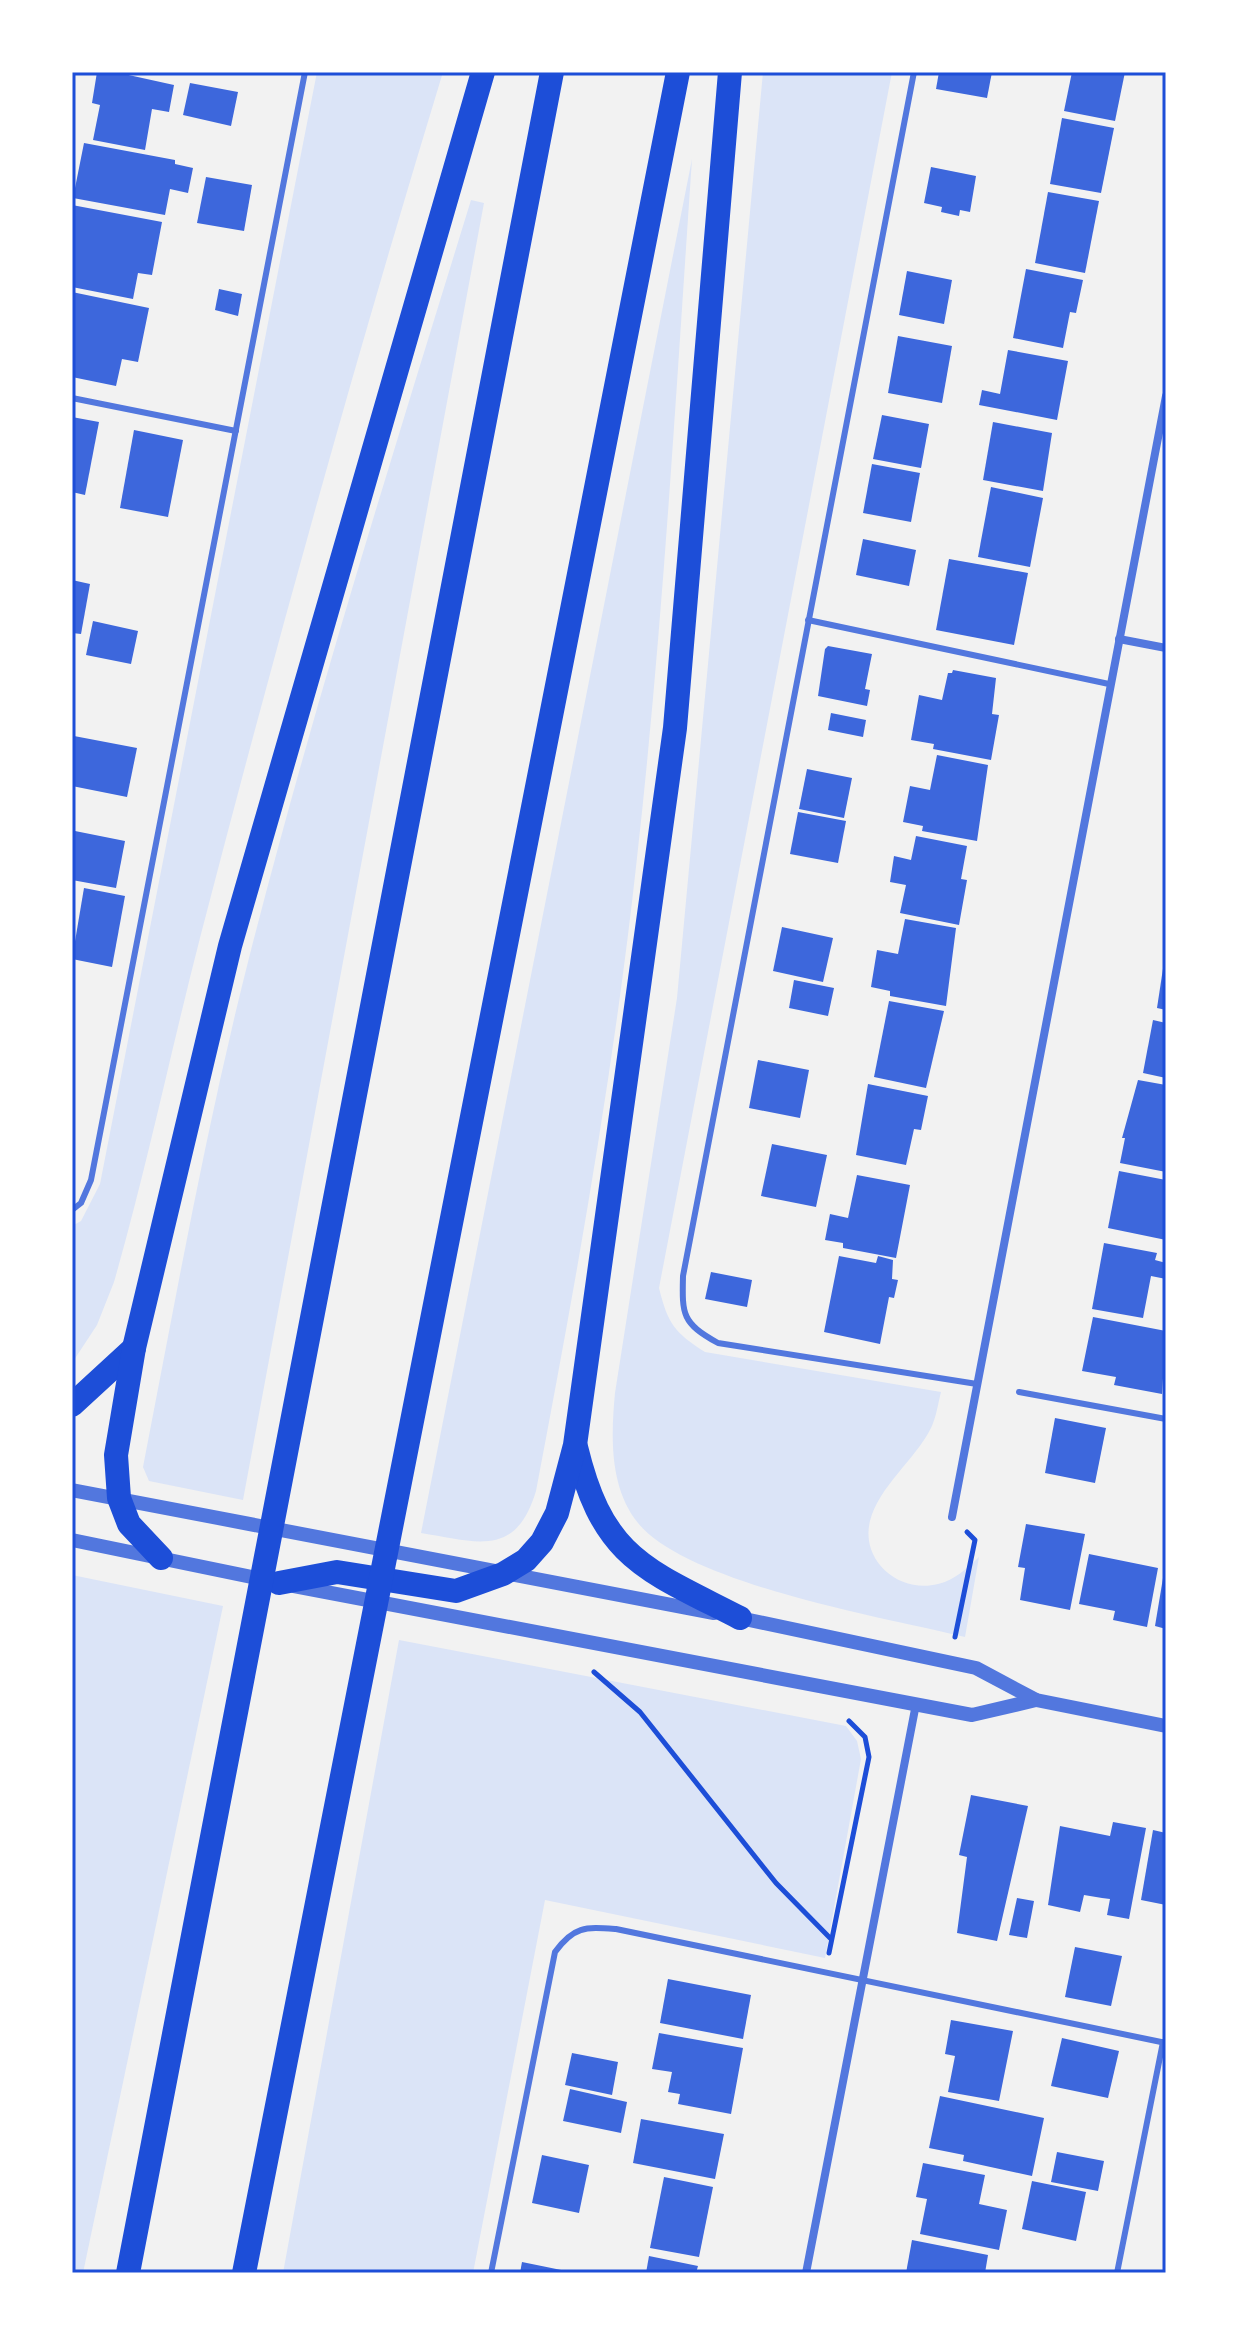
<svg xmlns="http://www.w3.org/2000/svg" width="1238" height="2345" viewBox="0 0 1238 2345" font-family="Signika,sans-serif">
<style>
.green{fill:#dbe4f7}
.building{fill:#3d67dc}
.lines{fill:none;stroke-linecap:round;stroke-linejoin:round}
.path{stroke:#1d4ed8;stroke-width:5}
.service{stroke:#5277de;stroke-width:6}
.minor{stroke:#5277de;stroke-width:8}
.tertiary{stroke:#5277de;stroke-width:14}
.motorway{stroke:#1d4ed8;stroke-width:24}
.neatline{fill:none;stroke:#1d4ed8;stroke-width:3}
</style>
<rect width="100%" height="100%" fill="#f2f2f2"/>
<!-- green -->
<g class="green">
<path d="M317,72H443C356,357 276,645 201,934C171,1050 147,1167 114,1282L97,1325L72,1363V1226L81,1221L100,1184Z"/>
<path d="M763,72H892L659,1288C668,1324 674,1332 705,1352L941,1392C938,1404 936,1418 931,1428C915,1460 879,1486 870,1521C860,1561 900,1594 938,1584C955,1580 966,1569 979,1557L965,1637C887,1618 687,1584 638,1523C609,1487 611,1436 615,1393L677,998Z"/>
<path d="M692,159C676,392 663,626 637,858C614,1070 576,1281 536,1491C516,1558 477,1542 421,1533Z"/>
<path d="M471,200L484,203L243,1500L149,1481L143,1467C176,1297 206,1127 249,958C314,703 394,451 471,200Z"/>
<path d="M72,1575L223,1606L83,2273H72Z"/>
<path d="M399,1640L846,1726L857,1741L861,1759L825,1958L545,1900L473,2273H283Z"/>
</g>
<!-- building -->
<g class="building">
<path d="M97,72H115L174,85L169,112L152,109L145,150L93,140L100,105L92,103Z"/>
<path d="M939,72H992L987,98L936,89Z"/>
<path d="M1072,72H1125L1115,121L1064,111Z"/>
<path d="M190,83L238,92L231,126L183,115Z"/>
<path d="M1062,118L1114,128L1101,193L1050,184Z"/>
<path d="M84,143L175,160V164L193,168L188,193L170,189L165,215L73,198Z"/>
<path d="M931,167L976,176L970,212L960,210L959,216L941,212L942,207L924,203Z"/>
<path d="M206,177L252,185L244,231L197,223Z"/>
<path d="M1048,192L1099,201L1085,273L1035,263Z"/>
<path d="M72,205L162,222L152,275L138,273L133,299L72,287Z"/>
<path d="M1026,269L1083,280L1076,313L1070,312L1063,348L1013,338Z"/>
<path d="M907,271L952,280L944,324L899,315Z"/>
<path d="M219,289L242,294L238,316L215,310Z"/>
<path d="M72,292L149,308L138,362L122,359L116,386L72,377Z"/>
<path d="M898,336L952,346L942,403L888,393Z"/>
<path d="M1008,350L1068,361L1057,420L979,405L982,390L1000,394Z"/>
<path d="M882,415L929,424L921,468L873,459Z"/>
<path d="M72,417L99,422L85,495L72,492Z"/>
<path d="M993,422L1052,433L1043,491L983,480Z"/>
<path d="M134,430L183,440L168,517L120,508Z"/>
<path d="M872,464L920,473L911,522L863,513Z"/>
<path d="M991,487L1043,498L1030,567L978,557Z"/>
<path d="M863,539L916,550L909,586L856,575Z"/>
<path d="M949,559L1028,573L1014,645L936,630Z"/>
<path d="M72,580L90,584L81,634L72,633Z"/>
<path d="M93,621L138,631L131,664L86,655Z"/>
<path d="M828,646L872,654L865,689L870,690L867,706L818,696L825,649Z"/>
<path d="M953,670L996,678L992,714L999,715L991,760L933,749L934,744L911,740L919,695L942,700L948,673H952Z"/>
<path d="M831,713L866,720L863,737L828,730Z"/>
<path d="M74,736L137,748L127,797L72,786Z"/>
<path d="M937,755L988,765L977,841L922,831L923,826L903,822L910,786L930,790Z"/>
<path d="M807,769L852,778L844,818L799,809Z"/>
<path d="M798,812L846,821L838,863L790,854Z"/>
<path d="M75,831L125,841L116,888L72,880Z"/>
<path d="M916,836L967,846L961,879L967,880L959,925L900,913L906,885L890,882L894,856L911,860Z"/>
<path d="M84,888L125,896L112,967L72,959Z"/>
<path d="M905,919L956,928L946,1006L890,996V991L871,987L877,950L898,954Z"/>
<path d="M782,927L833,938L823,982L773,971Z"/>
<path d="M1164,962H1166V1010L1157,1008Z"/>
<path d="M794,980L834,988L828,1016L789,1008Z"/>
<path d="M889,1001L944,1011L926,1088L874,1077Z"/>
<path d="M1153,1020L1166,1023V1078L1143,1073Z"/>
<path d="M758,1060L809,1070L800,1118L749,1108Z"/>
<path d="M1138,1080L1166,1085V1172L1120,1163L1125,1138H1122Z"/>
<path d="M868,1084L928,1096L921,1130L914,1129L906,1165L856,1155Z"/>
<path d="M772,1144L827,1155L816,1207L761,1196Z"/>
<path d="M1119,1171L1166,1180V1240L1108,1228Z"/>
<path d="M857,1175L910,1185L896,1258L843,1248V1243L825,1240L830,1214L848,1218Z"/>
<path d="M1104,1243L1157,1253L1155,1260L1166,1263V1279L1151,1276L1143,1318L1092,1309Z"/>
<path d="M839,1256L876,1263L878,1256L893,1260L892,1279L898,1280L894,1298L889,1297L880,1344L824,1332Z"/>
<path d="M711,1272L752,1280L747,1307L705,1299Z"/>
<path d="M1093,1317L1166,1331L1162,1394L1114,1385L1116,1377L1082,1371Z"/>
<path d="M1055,1418L1106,1428L1095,1483L1045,1473Z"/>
<path d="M1026,1524L1085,1534L1070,1610L1020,1600L1025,1568L1018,1567Z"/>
<path d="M1089,1554L1158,1568L1147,1627L1113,1620L1115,1611L1079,1604Z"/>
<path d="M1164,1572L1166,1573V1629L1155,1626Z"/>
<path d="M971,1795L1028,1806L997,1941L957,1933L967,1857L959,1855Z"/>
<path d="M1113,1822L1146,1828L1129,1919L1107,1915L1110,1899L1102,1898L1084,1895L1080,1912L1048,1905L1060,1826L1110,1836Z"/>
<path d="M1153,1830L1166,1833V1905L1141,1900Z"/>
<path d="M1017,1898L1034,1901L1027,1938L1009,1935Z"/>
<path d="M1075,1947L1122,1956L1111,2006L1065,1997Z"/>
<path d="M668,1979L751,1995L743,2039L660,2023Z"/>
<path d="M951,2020L1013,2031L999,2101L948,2092L955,2056L945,2054Z"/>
<path d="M659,2033L743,2048L731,2114L678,2104L680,2094L668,2092L672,2072L652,2069Z"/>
<path d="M1062,2038L1119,2051L1108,2098L1051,2086Z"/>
<path d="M572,2053L618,2062L612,2095L565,2085Z"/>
<path d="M570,2089L627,2102L621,2133L563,2121Z"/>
<path d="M940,2096L1044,2118L1032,2176L963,2161L964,2155L929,2148Z"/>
<path d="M641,2119L724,2134L715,2179L633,2163Z"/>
<path d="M1057,2152L1104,2161L1098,2191L1051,2182Z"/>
<path d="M542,2155L589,2165L579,2213L532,2203Z"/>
<path d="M923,2163L985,2175L979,2204L1007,2210L999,2250L920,2234L927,2199L916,2197Z"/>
<path d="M664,2177L713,2187L699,2257L650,2248Z"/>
<path d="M1032,2181L1086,2192L1076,2241L1022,2229Z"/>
<path d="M912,2240L988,2255L985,2273H906Z"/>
<path d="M649,2256L698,2266L696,2273H646Z"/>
<path d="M522,2262L571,2272V2273H520Z"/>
</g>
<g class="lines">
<!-- path -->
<g class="path">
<path d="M955,1637L975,1540L967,1532"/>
<path d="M594,1672L640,1712L776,1883L831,1939"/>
<path d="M829,1953L869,1757L865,1737L849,1721"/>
</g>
<!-- service -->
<g class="service">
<path d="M914,72L683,1276C682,1315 682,1323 718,1343L977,1384"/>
<path d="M72,398L236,431"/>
<path d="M808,620L1109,684"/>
<path d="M72,1210L81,1203L91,1180L305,72"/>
<path d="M1019,1392L1166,1419"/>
<path d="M491,2273L555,1952C574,1926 585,1927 616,1929L1166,2043"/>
<path d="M1117,2273L1163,2042"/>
</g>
<!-- minor -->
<g class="minor">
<path d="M1119,639L1166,648"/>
<path d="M952,1517L1166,396"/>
<path d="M806,2273L916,1704"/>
</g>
<!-- tertiary -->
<g class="tertiary">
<path d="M72,1490L714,1613"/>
<path d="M72,1540L266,1580"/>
<path d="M294,1586L972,1715L1036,1700"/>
<path d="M735,1617L976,1668L1036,1700L1166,1726"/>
</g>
<!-- motorway -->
<g class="motorway">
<path d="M72,1405L134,1348"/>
<path d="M576,1447C603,1559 645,1569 740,1618"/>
<path d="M161,1558L129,1524L119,1498L116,1455L134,1348L230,946L483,72"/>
<path d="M279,1583L337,1572L456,1591L503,1574L526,1560L542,1542L557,1513L575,1445L675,728L730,72"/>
<path d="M128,2273L552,72"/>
<path d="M244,2273L678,72"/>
</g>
</g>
<!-- border -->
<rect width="1238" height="2345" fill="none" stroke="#ffffff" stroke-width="148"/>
<rect x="74" y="74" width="1090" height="2197" class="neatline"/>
</svg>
